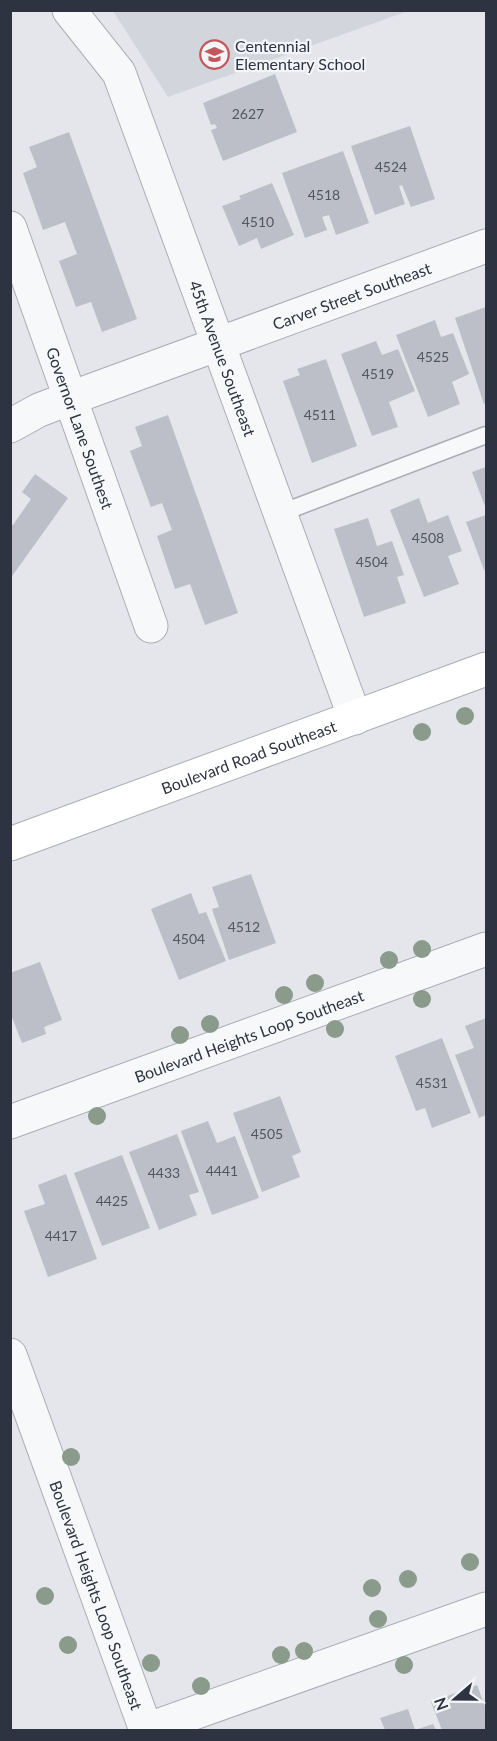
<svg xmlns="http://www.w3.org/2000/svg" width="497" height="1741" viewBox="0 0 497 1741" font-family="Lato,sans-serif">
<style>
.built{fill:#d3d5dc}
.building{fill:#bcbfc7}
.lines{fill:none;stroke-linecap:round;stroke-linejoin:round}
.lane-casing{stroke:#aaadb5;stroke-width:19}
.street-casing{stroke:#aaadb5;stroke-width:35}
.secondary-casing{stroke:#aaadb5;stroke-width:35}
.lane{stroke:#f7f8f9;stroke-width:16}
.street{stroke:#f7f8f9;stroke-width:33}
.secondary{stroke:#fff;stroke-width:33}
.tree{fill:#8a9a8b}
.labels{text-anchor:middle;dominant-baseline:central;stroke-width:4.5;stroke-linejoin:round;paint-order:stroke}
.number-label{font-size:14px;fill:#525663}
.poi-label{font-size:16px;fill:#2e3342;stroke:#f4f5f8;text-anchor:start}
.street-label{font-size:16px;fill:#2e3342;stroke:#f4f5f8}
</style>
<rect width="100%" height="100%" fill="#e5e6eb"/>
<!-- built -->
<path class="built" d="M113,11H408L168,97Z"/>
<!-- building -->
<g class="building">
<path d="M275,74L297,132L223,161L211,130L217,128L215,124L211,125L203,103Z"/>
<path d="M410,126L435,199L411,207L402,185L399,186L405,204L375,215L351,146Z"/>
<path d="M69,132L137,319L102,332L91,302L76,307L59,261L77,254L65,222L43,230L23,173L37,167L29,147Z"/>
<path d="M343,151L369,223L336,235L329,215L322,217L327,230L305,238L282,173Z"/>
<path d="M272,183L294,235L261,249L257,238L239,246L222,206L241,199L239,196Z"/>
<path d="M486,307V403L484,404L455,318Z"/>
<path d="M435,320L441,337L453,333L469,374L452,382L460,404L428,417L396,335Z"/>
<path d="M376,341L382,355L398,349L415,391L389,402L398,427L372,436L341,354Z"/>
<path d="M326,359L357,446L312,463L283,381L300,375L297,369Z"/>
<path d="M168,415L238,613L205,625L190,584L175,589L157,536L172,530L162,503L151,507L130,451L142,446L135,427Z"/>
<path d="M486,467V509L472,472Z"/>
<path d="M35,474L68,498L10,579V524L13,525L31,499L22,492Z"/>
<path d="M419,498L428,523L448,515L462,551L448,556L459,584L424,597L390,510Z"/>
<path d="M486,515V569L484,570L466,522Z"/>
<path d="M368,518L377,546L392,541L404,575L397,577L406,603L364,617L334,529Z"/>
<path d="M251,874L276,943L229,960L212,909L219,907L212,887Z"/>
<path d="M191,893L199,914L206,912L226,961L179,980L151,909Z"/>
<path d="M40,962L62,1020L44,1027L46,1034L22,1043L10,1012V973Z"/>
<path d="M486,1018V1115L479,1118L455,1055L474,1048L465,1026Z"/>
<path d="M442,1038L471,1113L432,1128L425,1108L416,1111L395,1056Z"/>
<path d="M280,1096L301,1152L292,1156L300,1177L262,1192L233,1113Z"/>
<path d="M208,1121L217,1143L235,1136L259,1198L212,1215L181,1131Z"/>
<path d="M177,1134L199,1192L189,1195L197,1215L159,1230L129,1152Z"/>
<path d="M122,1155L150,1228L102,1246L74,1173Z"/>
<path d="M66,1174L97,1259L48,1277L24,1211L45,1204L38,1185Z"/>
<path d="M477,1685L486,1709V1730H442L431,1702Z"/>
<path d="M408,1709L415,1730L433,1724L436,1730H385L380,1718Z"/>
</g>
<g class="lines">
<defs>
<path id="lane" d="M281,513L486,435"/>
<g id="street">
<path id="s1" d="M69,10L119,73L355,718"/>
<path id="s2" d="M10,228L151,626"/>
<path id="s3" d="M10,426L39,410L71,398L486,246"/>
<path id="s4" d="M10,1122L486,949"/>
<path id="s5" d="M10,1355L146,1730"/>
<path d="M146,1730L486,1609"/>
</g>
<g id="secondary">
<path id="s6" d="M10,844L486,669"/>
</g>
</defs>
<!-- lane casing -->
<use href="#lane" class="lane-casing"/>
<!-- street casing -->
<use href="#street" class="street-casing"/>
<!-- secondary casing -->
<use href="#secondary" class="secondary-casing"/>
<!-- lane -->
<use href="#lane" class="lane"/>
<!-- street -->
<use href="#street" class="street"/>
<!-- secondary -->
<use href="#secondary" class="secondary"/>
</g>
<!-- trees -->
<g class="tree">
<circle cx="465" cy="716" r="9"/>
<circle cx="422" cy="732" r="9"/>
<circle cx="422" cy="949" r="9"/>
<circle cx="389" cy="960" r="9"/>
<circle cx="315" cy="983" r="9"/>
<circle cx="284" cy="995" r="9"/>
<circle cx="422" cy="999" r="9"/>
<circle cx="210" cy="1024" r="9"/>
<circle cx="335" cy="1029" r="9"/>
<circle cx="180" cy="1035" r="9"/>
<circle cx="97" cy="1116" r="9"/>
<circle cx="71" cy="1457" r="9"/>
<circle cx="470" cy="1562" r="9"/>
<circle cx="408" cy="1579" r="9"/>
<circle cx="372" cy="1588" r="9"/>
<circle cx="45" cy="1596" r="9"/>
<circle cx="378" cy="1619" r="9"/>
<circle cx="68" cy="1645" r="9"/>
<circle cx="304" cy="1651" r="9"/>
<circle cx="281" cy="1655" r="9"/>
<circle cx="151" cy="1663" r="9"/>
<circle cx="404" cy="1665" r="9"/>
<circle cx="201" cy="1686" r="9"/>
</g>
<!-- icons -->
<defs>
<symbol id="school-ring" viewBox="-11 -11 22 22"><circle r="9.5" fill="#f4f5f8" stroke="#c2585c" stroke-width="1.5"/><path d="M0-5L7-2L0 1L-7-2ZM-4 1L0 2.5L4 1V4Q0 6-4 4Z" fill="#c2585c"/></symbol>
</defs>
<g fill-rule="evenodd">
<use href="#school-ring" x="198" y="38" width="33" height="33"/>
</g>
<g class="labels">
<!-- number labels -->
<g class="number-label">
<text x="248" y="113">2627</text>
<text x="391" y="166">4524</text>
<text x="324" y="194">4518</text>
<text x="258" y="221">4510</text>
<text x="433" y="356">4525</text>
<text x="378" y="373">4519</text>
<text x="320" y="414">4511</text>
<text x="428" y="537">4508</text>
<text x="372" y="561">4504</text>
<text x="244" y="926">4512</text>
<text x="189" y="938">4504</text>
<text x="432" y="1082">4531</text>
<text x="267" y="1133">4505</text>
<text x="222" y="1170">4441</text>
<text x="164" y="1172">4433</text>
<text x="112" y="1200">4425</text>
<text x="61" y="1235">4417</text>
</g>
<!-- poi labels -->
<g class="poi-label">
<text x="235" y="45">Centennial<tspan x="235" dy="18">Elementary School</tspan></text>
</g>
<!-- street labels -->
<g class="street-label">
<text stroke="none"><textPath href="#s3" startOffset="366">Carver Street Southeast</textPath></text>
<text stroke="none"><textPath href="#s1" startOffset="384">45th Avenue Southeast</textPath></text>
<text stroke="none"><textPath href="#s2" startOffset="212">Governor Lane Southest</textPath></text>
<text stroke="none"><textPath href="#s6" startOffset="254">Boulevard Road Southeast</textPath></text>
<text stroke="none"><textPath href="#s4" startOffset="254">Boulevard Heights Loop Southeast</textPath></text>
<text stroke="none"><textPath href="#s5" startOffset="255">Boulevard Heights Loop Southeast</textPath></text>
</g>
</g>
<!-- border -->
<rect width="497" height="1741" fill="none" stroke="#2e3342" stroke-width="24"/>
<!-- north arrow -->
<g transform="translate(455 1699) rotate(250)" stroke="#f4f5f8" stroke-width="4.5" paint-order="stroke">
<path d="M0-4.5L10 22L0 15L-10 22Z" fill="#2e3342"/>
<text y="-9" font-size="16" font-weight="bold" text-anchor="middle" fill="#2e3342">N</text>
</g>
</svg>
